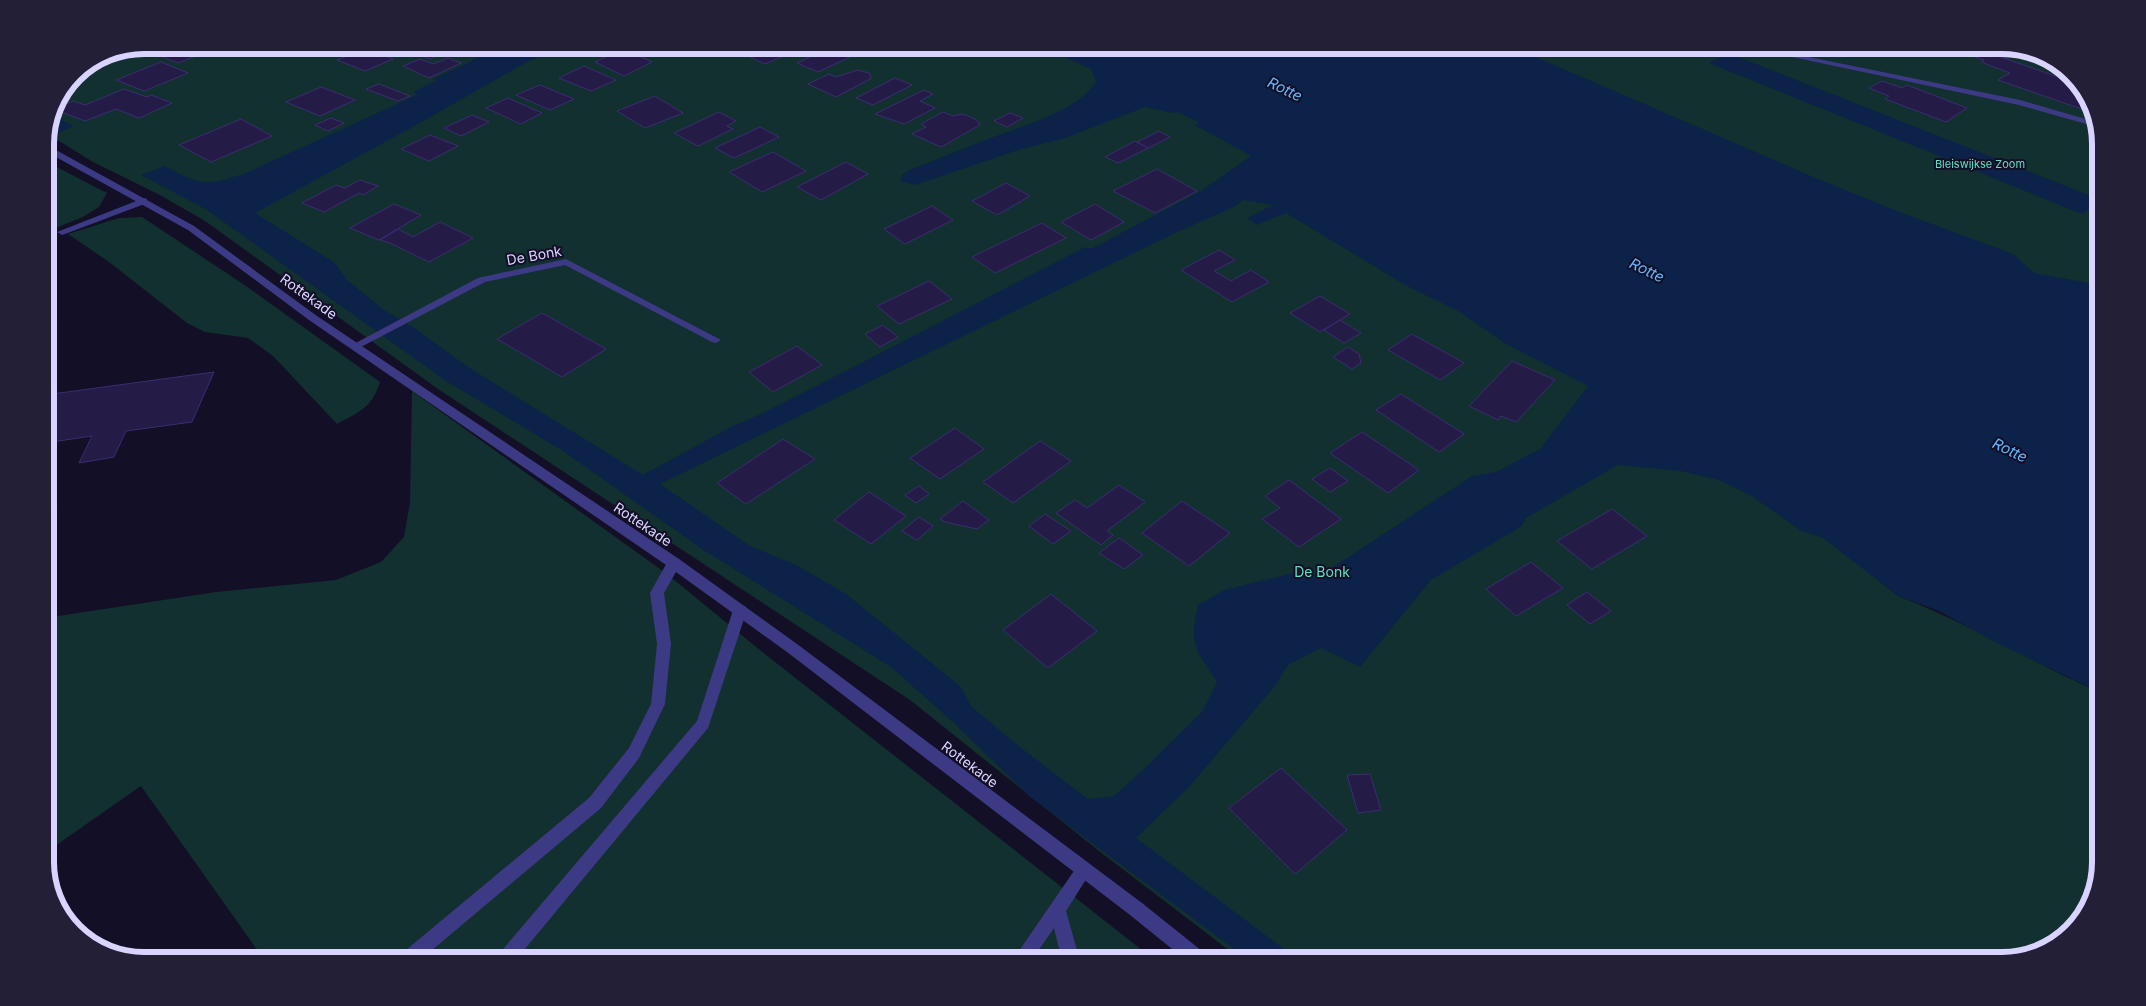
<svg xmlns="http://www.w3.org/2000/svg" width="2146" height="1006" viewBox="0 0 2146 1006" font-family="Inter,sans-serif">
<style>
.green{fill:#12302f}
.water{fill:#0c2248;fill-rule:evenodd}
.building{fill:#241b47;stroke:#3b2d73}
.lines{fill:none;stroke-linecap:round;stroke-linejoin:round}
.service{fill:#3d3a85;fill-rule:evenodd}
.minor{fill:#3d3a85;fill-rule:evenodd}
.labels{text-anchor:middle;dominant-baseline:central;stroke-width:4;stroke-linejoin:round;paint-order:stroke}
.far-park-label{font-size:11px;fill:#5fe0c0;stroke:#130f26}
.street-label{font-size:14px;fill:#d9d4ff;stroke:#130f26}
.park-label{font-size:14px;fill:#5fe0c0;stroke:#130f26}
.water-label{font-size:15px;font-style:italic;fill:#62b6ff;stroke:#130f26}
.rim{fill:none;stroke:#d9d4ff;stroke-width:6}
</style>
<rect width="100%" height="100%" fill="#130f26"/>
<!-- green -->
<g class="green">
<path d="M144,45H1148L1307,117L1898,596C1968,623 2032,662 2101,693V862L2093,900L2057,945L2003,961H1243L1099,851L910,700L438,389L205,221L158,194L93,162L46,133L53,106L74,74L106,52Z"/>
<path d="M1396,45H2002L2040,53L2084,89L2101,137V354Z"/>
<path d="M45,161L107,193L99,207L83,217L58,227L45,219Z"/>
<path d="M142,217L243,284L380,382C372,408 359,412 337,424L273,356L248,338L205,332L187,323L109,262L68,234L119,218Z"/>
<path d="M412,391L667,574L761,651L1156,961H265L141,786L45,853V618L216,592L336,580L381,562L404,537L410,502Z"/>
</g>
<!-- water -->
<g class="water">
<path d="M500,45H565L525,63L418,124L255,213L335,263L347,280L384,310L416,329L468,367L643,475L729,428L763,413L871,358L1085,247L1091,249L1201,191L1251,156L1195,125L1199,122L1177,112L1173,113L1145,107L1065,138L1018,150L915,185L901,181V176L908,171C936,159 963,149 991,138C1023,126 1077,111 1096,82L1091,69L1038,45H1508L1811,176L1902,213L2013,254L2034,273L2084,282L2101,289V693L1995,642L1939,611L1898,596L1823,538L1800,530L1753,497L1719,480L1681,471L1618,465L1526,518L1522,526L1431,580L1360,667L1321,648L1288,665L1275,686L1189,787L1136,838L1300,961H1250L1029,796L954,723L891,667L702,549L563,451L446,381L207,210L141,175L165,166C200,186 207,186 246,173L417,95L413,92L437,80L433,79L466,64ZM1243,200L1273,205L1247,218L1257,225L1286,213L1405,285L1458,311L1506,344L1588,386L1540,449L1496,472L1472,476L1318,577L1302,571L1224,590L1198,605C1189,645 1195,649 1217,682L1202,712L1148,765L1114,796L1088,799L1016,744L972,707L960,686L846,594L796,565L750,546L660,484L1173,234L1236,206Z"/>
<path d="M1733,55L2101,200L2082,214L1709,63L1716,59Z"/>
<path d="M51,115L74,126L58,133L47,128Z"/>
</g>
<!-- building -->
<g class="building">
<path d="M159,45H209L216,48L178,63L146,50Z"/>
<path d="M223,45H274L249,55Z"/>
<path d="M412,45H461L430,59L403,49Z"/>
<path d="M644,45H683L665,53Z"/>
<path d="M766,45H805L806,46L765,64L744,54Z"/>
<path d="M1941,45H1966L2058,77L2064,72L2084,89L2093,113L1998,80L2010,73L1981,62L1984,60Z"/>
<path d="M366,48L393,59L365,71L337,60Z"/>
<path d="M830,48L850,57L818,72L797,63Z"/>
<path d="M623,49L652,62L624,76L595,62Z"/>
<path d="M448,58L461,63L429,78L403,66L420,59L433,64Z"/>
<path d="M161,62L188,73L144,91L116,80Z"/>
<path d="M584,66L616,80L591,91L559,78Z"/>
<path d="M858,70L869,73L871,77L870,79L836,97L808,84L829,74L836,77Z"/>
<path d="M895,78L912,85L873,105L856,98Z"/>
<path d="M1882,81L1902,88L1907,85L1967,108L1946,122L1885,99L1889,96L1869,88Z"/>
<path d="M379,84L410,96L398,101L366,89Z"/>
<path d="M540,85L574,99L550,110L516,95Z"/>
<path d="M321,87L355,100L320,116L286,102Z"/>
<path d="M124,89L147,97L151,95L172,103L139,118L116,109L85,121L54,109L73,101L85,105Z"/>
<path d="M924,90L933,94L920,101L935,108L904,124L875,114Z"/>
<path d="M655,96L683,113L645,128L617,111Z"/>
<path d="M508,98L542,113L521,124L486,108Z"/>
<path d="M719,112L736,121L727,126L733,129L698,146L674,133Z"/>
<path d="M943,112L953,116L962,114L968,116L977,120L980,125L941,147L912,134L926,127L921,124Z"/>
<path d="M1010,113L1023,118L1007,127L994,121Z"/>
<path d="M472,115L489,122L461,136L444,128Z"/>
<path d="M331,118L344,123L328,131L315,125Z"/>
<path d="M241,119L272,136L211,162L179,145Z"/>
<path d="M760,127L779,137L734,158L715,148Z"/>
<path d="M1159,131L1170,137L1148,148L1137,142Z"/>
<path d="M430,135L458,146L429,161L401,149Z"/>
<path d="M1135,141L1148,148L1118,163L1105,157Z"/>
<path d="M773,152L806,171L762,192L729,172Z"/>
<path d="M846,162L868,174L821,200L797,187Z"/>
<path d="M1157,169L1197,191L1155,213L1113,191Z"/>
<path d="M360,180L378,186L363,195L359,193L324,212L302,203L336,185L345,188Z"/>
<path d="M1006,183L1030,196L997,215L972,201Z"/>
<path d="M394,204L421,215L379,240L350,228Z"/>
<path d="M1095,204L1124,222L1091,240L1061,222Z"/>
<path d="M932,206L953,220L905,244L884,229Z"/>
<path d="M440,222L473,238L429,262L390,243L380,240L398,229L413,237Z"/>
<path d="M1042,223L1066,238L995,273L972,257Z"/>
<path d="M1219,250L1235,260L1214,271L1231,281L1251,270L1269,282L1232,302L1181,270Z"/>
<path d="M929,281L952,299L899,324L877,306Z"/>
<path d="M1320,296L1350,314L1320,332L1290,313Z"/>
<path d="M542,313L606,349L562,377L497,339Z"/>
<path d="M1340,320L1361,333L1344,343L1324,330Z"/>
<path d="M883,325L898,337L880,347L865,334Z"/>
<path d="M1412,334L1464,363L1440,380L1388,350Z"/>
<path d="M797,346L822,365L773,392L749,372Z"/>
<path d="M1348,347L1359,354L1361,363L1352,369L1333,357Z"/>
<path d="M1512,361L1555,380L1516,422L1501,416L1498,420L1469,406Z"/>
<path d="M214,372L192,422L126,431L114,457L79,463L92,436L45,443V395Z"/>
<path d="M1401,394L1464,434L1439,452L1376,410Z"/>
<path d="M955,428L984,449L940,479L910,458Z"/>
<path d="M1362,432L1419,470L1388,493L1330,453Z"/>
<path d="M783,439L815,459L746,504L717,483Z"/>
<path d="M1040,441L1071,461L1013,503L983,482Z"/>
<path d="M1330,468L1348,481L1330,492L1312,479Z"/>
<path d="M1289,480L1341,519L1299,547L1262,519L1280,508L1265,496Z"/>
<path d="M1119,485L1145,502L1107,531L1113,535L1101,545L1056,513L1075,500L1087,508Z"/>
<path d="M919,486L929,494L916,503L905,495Z"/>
<path d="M869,492L906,516L871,544L834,520Z"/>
<path d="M963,501L989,520L977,529L945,522L940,519Z"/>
<path d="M1182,501L1230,533L1189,566L1142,533Z"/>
<path d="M1612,509L1647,536L1592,569L1557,541Z"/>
<path d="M1045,514L1071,531L1053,544L1029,526Z"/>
<path d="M919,517L933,526L917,540L902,531Z"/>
<path d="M1119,538L1143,555L1124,569L1099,553Z"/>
<path d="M1531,562L1563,588L1516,616L1486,589Z"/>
<path d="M1587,592L1611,611L1590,624L1567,605Z"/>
<path d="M1051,594L1097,631L1048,668L1003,630Z"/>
<path d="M1281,768L1347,830L1295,874L1229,808Z"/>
<path d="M1370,774L1381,810L1358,813L1347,775Z"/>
</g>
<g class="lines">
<!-- service -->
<g class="service">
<path d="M1735,45H1750L2020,100L2096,122L2097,127L2019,105Z"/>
<path d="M144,198L147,199V203L65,234L62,235L57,232Z"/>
<path d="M566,259L721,340L716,343L712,342L565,265L485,282L359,348H351L350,346L478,278Z"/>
<path d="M674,558L679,559L681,563L664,593L671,644L665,704L639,758L601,808L419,961H397L400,955L589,798L629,748L651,704L657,644L650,593L669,559Z"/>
<path d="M740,605L745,606L747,610L708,728L515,961H495L498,955L697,721L733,610L735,606Z"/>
<path d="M1084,862L1090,865L1092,870L1066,911L1080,961H1062L1054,928L1031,961H1012L1078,865Z"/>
</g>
<!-- minor -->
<path class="minor" d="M45,144L194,226L317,316L679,559L797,644L1142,903L1207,955L1210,961H1187L1130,915L787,652L669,567L309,320L188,230L45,151Z"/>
</g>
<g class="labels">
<!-- far-park labels -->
<g class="far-park-label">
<text x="1980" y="164">Bleiswijkse Zoom</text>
</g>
<!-- street labels -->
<g class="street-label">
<text transform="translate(534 255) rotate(-10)">De Bonk</text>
<text transform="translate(309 296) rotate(36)">Rottekade</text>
<text transform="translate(643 524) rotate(34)">Rottekade</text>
<text transform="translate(970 764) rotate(37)">Rottekade</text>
</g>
<!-- park labels -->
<g class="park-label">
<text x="1322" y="571">De Bonk</text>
</g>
<!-- water labels -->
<g class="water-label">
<text transform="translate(1285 89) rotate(26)">Rotte</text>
<text transform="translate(1647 270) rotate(26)">Rotte</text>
<text transform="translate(2010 450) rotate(26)">Rotte</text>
</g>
</g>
<!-- crop -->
<path d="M0 0H2146V1006H0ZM144 54H2002A90 90 0 0 1 2092 144V862A90 90 0 0 1 2002 952H144A90 90 0 0 1 54 862V144A90 90 0 0 1 144 54Z" fill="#231f37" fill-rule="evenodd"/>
<path class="rim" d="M144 54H2002A90 90 0 0 1 2092 144V862A90 90 0 0 1 2002 952H144A90 90 0 0 1 54 862V144A90 90 0 0 1 144 54Z"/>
</svg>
